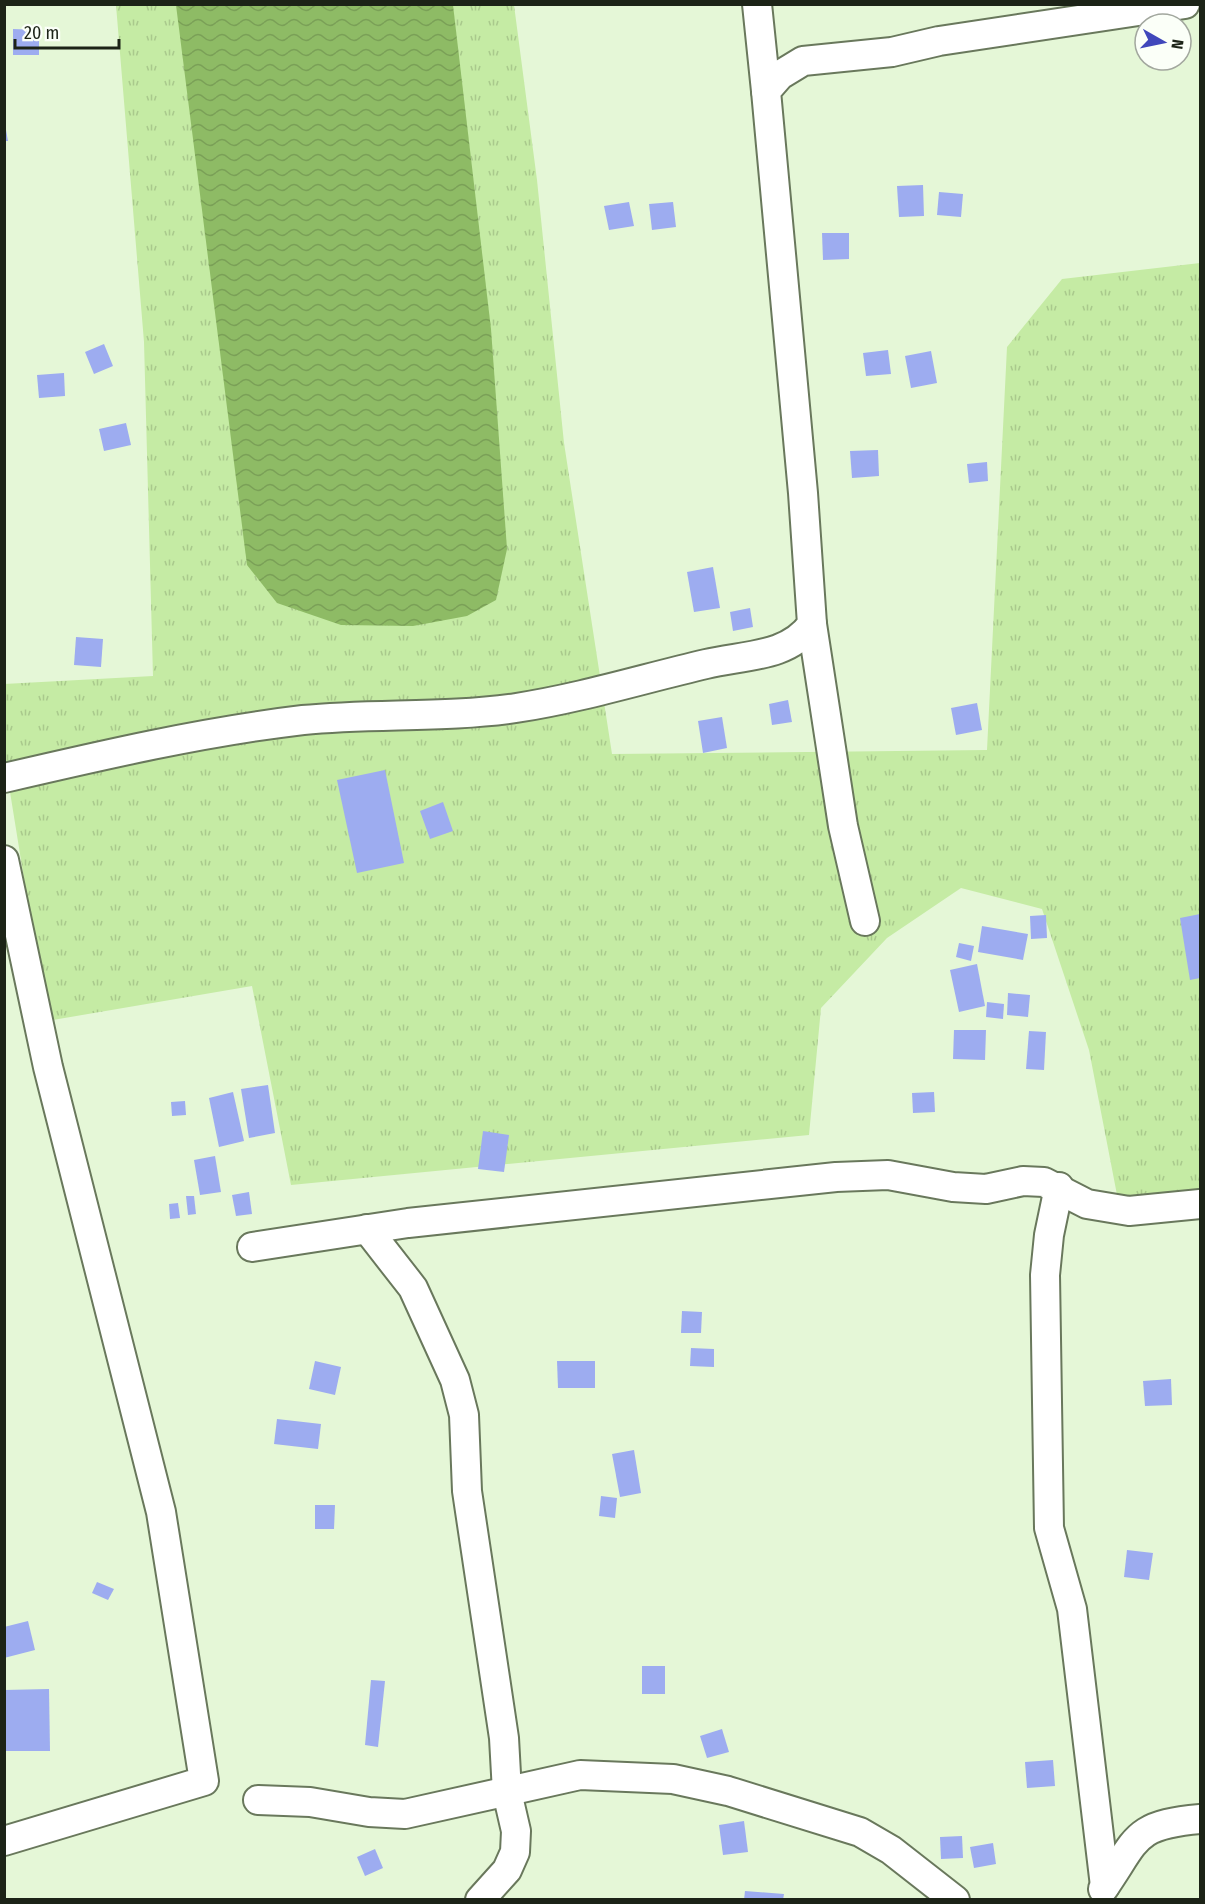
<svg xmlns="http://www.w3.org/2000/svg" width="1205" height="1904" viewBox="0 0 1205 1904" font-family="'Fira Sans Condensed',sans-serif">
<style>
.grass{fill:url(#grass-tufts)}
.water{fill:url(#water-waves)}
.building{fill:#9dacf0}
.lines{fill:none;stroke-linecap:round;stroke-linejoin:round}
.minor-casing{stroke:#69785c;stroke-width:32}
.minor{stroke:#fff;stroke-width:28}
</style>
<defs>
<pattern id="grass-tufts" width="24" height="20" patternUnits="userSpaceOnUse" patternTransform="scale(1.5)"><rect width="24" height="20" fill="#c5eba4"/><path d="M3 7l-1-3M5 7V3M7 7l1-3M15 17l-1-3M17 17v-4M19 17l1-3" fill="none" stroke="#a9c98c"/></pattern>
<pattern id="water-waves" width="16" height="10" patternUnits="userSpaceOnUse" patternTransform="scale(1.5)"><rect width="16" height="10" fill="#8ebb65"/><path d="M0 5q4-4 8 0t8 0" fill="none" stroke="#7aa057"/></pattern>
</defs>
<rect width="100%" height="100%" fill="#e5f7d7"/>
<!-- grass -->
<path class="grass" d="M116,5H514L537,180L564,443L612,754L987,750L1007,347L1062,279L1200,263V1190L1118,1200L1089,1050L1042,909L961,888L887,938L821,1008L809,1135L291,1185L252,986L47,1021L5,761L4,684L153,676L144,342Z"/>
<!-- water -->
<path class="water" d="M176,5H453L491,329L507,549L496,600L467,616L413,626L341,625L277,603L247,565Z"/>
<!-- building -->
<g class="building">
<path d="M13,29L39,30V55H13Z"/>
<path d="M4,119L8,141H4Z"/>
<path d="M923,185L924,216L899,217L897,186Z"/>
<path d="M939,192L963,194L961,217L937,215Z"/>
<path d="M629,202L634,226L609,230L604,206Z"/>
<path d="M673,202L676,227L652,230L649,204Z"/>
<path d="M822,233H849V259L823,260Z"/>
<path d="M104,344L113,366L94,374L85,352Z"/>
<path d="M888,350L891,374L866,376L863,353Z"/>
<path d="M931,351L937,383L911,388L905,356Z"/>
<path d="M64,373L65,396L39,398L37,375Z"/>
<path d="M126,423L131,445L104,451L99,429Z"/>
<path d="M878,450L879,476L852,478L850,451Z"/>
<path d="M987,462L988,481L969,483L967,464Z"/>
<path d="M713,567L720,608L694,612L687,572Z"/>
<path d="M750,608L753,627L733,631L730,612Z"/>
<path d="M76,637L103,639L101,667L74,665Z"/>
<path d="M788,700L792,722L772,725L769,704Z"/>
<path d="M977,703L982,730L956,735L951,708Z"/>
<path d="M722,717L727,748L703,753L698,721Z"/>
<path d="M385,770L404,863L357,873L337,780Z"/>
<path d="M443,802L453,831L430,839L420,811Z"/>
<path d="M1200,914V978L1190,980L1180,918Z"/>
<path d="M1046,915L1047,938L1031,939L1030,916Z"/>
<path d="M982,926L1028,934L1023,960L978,952Z"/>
<path d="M959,943L974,946L971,961L956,957Z"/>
<path d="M977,964L985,1006L959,1012L950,970Z"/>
<path d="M1008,993L1030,995L1028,1017L1007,1015Z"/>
<path d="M987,1002L1004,1004L1003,1019L986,1017Z"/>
<path d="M954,1030H986L985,1060L953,1059Z"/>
<path d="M1029,1031L1046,1032L1044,1070L1026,1069Z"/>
<path d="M268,1085L275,1133L249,1138L241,1089Z"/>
<path d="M233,1092L244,1141L219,1147L209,1098Z"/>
<path d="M934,1092L935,1112L913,1113L912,1093Z"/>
<path d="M185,1101L186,1115L172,1116L171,1102Z"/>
<path d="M483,1131L509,1135L504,1172L478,1169Z"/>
<path d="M215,1156L221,1192L200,1195L194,1160Z"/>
<path d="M249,1192L252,1214L236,1216L232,1195Z"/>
<path d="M186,1196H194L196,1214L188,1215Z"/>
<path d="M178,1203L180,1218L170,1219L169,1204Z"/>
<path d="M682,1311L702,1312L701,1333H681Z"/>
<path d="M691,1348L714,1349V1367L690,1366Z"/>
<path d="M315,1361L341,1367L335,1395L309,1389Z"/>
<path d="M557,1361H595V1388H558Z"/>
<path d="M1171,1379L1172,1405L1145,1406L1143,1381Z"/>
<path d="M277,1419L321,1424L318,1449L274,1444Z"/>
<path d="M634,1450L641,1493L620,1497L612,1454Z"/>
<path d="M601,1496L617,1498L615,1518L599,1516Z"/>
<path d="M315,1505H335L334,1529H315Z"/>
<path d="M1127,1550L1153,1553L1149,1580L1124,1577Z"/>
<path d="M97,1582L114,1589L108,1600L92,1593Z"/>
<path d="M28,1621L35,1650L4,1658V1627Z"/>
<rect x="642" y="1666" width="23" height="28"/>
<path d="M371,1680L385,1681L378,1747L365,1745Z"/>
<path d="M49,1689L50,1751H4V1690Z"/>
<path d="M722,1729L729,1752L707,1758L700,1736Z"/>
<path d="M1053,1760L1055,1786L1027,1788L1025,1762Z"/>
<path d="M744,1821L748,1852L723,1855L719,1825Z"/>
<path d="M962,1836L963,1858L941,1859L940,1837Z"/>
<path d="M993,1843L996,1864L974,1868L970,1847Z"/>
<path d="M375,1849L383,1868L365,1876L357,1857Z"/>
<path d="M745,1891L784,1894L783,1900H744Z"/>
</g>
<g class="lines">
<defs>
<g id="minor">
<path d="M757,4L766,91"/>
<path d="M812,624L843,826L865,921"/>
<path d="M4,778C103,755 202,732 303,720C373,713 446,718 516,708C581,698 642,679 706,664C743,655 788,658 812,624L803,493L766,91L780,75L803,61L892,52L939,41L1185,4"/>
<path d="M4,860L48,1067L161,1512L204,1781L4,1841"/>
<path d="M1059,1187L1049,1235L1045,1275L1049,1528L1072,1609L1105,1886"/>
<path d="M367,1229L413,1288L455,1380L464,1415L467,1491L504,1738L507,1792L516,1831L515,1852L507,1870L480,1900"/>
<path d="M252,1247L408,1223L836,1177L888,1175L953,1187L986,1189L1023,1181L1044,1182L1087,1204L1129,1211L1200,1204"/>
<path d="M258,1800L310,1802L369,1812L405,1814L580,1775L673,1779L728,1791L860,1832L891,1850L955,1900"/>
<path d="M1103,1889C1138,1839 1132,1825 1200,1819"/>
</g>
</defs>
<!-- minor casing -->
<use href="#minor" class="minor-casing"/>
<!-- minor -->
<use href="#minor" class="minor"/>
</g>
<!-- border -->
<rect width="1205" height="1904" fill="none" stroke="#1c2317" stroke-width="12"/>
<!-- north arrow -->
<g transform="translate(1163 42) rotate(99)"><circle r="28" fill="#fbfff8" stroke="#a2a79e" stroke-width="1.5"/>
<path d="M0-4.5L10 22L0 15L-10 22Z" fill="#4047bb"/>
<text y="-9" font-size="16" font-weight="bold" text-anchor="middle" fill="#1c2317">N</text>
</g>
<!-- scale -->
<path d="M15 39v9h104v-9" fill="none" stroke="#1c2317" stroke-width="3"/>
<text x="24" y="39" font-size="18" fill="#1c2317" stroke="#fbfff8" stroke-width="4.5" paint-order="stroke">20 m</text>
</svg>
